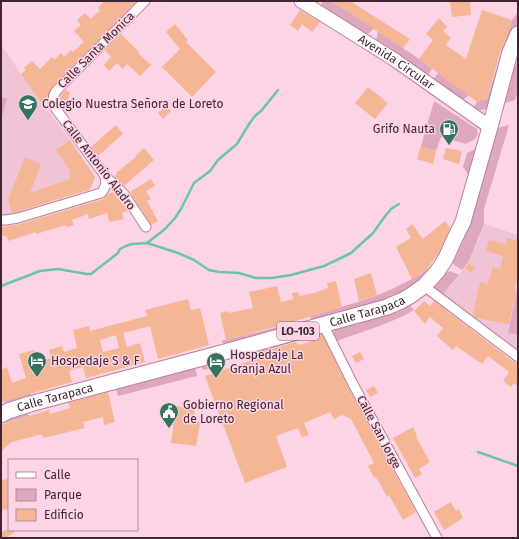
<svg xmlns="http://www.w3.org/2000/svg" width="519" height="539" viewBox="0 0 519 539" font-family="'Fira Sans',sans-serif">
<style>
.built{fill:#f0c3d7}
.green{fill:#dea7c0}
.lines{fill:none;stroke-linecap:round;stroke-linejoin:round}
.stream{stroke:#6ac5a7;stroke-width:2.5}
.building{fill:#f4b694;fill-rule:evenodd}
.street-casing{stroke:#bc7e9b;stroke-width:11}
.secondary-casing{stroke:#bc7e9b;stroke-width:15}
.primary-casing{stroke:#bc7e9b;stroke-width:17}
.street{stroke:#fff;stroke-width:9}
.secondary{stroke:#fff;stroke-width:13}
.primary{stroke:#fff;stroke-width:15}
.labels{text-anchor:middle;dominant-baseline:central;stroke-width:3;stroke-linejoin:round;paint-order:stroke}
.shield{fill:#fdd4e5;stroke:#775a67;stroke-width:1}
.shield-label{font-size:11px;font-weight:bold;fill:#3e2531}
.street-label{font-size:12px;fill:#3e2531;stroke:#fdd4e5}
.poi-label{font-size:12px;fill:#3e2531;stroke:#fdd4e5;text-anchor:start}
</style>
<rect width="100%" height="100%" fill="#fdd4e5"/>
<!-- built -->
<g class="built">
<path d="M1,44L21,74L70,140L95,177L91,188L13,214L1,216Z"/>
<path d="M484,224L518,235V352L442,295L455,281L468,262L479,239Z"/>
</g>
<!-- green -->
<g class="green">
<path d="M323,1H331L374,28L367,35L321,5Z"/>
<path d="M518,12V26L516,27L489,108C484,110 480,111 474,108L477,101L487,99L512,20Z"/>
<path d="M378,31L419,59L432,69L427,76L376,41Z"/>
<path d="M518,60V91L515,100L505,103L514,69Z"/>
<path d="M438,73L469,95L462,101L433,80Z"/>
<path d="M1,97L7,99L1,119Z"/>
<path d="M434,101L477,129L478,134L475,139L466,144L441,137L436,151L421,146Z"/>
<path d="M509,125L484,209V224L473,251L468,262L462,270L454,265L453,263L467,232L498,128Z"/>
<path d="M479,147L470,177L463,167L467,153Z"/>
<path d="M430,268L420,279L402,292L387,299L352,311L312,322L310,316C340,307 370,300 398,286C409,281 420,274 430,268Z"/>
<path d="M450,271L459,275L442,295L435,291V287L446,273Z"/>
<path d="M518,286V335L508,333Z"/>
<path d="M409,304L414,310C391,324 363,331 337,341L333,333L335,329Z"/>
<path d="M282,326L283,330L227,346L221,341Z"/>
<path d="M321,331V333L257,353L256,349Z"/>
<path d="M220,360L221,365L203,370L201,365Z"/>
<path d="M195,367L197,376L118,396L116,389Z"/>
<path d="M30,393L31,396L6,406L4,401Z"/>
<path d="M27,412L29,416L6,423L5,420Z"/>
</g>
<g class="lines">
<!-- stream -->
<g class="stream">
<path d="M147,243L178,253L194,260L209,270L219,272L239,273L256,278H272L291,275L324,266L351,253L373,233L386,215L391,209L399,204"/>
<path d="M1,286L40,271L58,269L87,274H91L118,253L120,249L126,246L132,244L147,243L165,229L175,218L181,209L194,183L210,171L218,160L237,144L249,124L255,116L262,110L278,90"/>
<path d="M478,452L518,466"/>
</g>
</g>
<!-- building -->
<g class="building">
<path d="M104,1H137L53,86L48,96L41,102L21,74L26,70L24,68L32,61L40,69L52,57L54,60L61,53L64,57L71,50L73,52L84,42L74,31L81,25L77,20L85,13L91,19L100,10L98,8Z"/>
<path d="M331,1H350L410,39L403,48Z"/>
<path d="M450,1H470L471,15L452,17Z"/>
<path d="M300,10L320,22L312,32L302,24L298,31L290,25Z"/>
<path d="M482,10L512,20L507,36L501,50L487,99L476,101L419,59L433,40L426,34L439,18L447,27L443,31L451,38L446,45L466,59Z"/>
<path d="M175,24L188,40L186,42L216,72L192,97L162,67L180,49L166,32Z"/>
<path d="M121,34L139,52L138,53L151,65L140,76L127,64L123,69L117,63L109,71L104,65L111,57L105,50Z"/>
<path d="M368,87L388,103L375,119L355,103Z"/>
<path d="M65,90L70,92L67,104L61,103L60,100L61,95Z"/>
<path d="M166,105L171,111L163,119L158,113Z"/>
<path d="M116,125L123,134L98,156L91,147Z"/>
<path d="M70,140L95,177L89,190L12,213L8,200L25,157L41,164L30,193L69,179L71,172L56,150Z"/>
<path d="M421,146L436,151L433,164L417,159Z"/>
<path d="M144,148L154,160L124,186L114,176L117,174L116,173L136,157L135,156Z"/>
<path d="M446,148L462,151L459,164L443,159Z"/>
<path d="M151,179L155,186L146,191L151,199L147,201L158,221L151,225L130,192Z"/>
<path d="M113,192L118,199L120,198L128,211L122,213L124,219L109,222L107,213L89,219L88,214L72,220L74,225L67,227L66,225L36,234V232L8,241L7,237L1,235V226L4,227L20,224L103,199L108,194Z"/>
<path d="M445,221L450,228L438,254L426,270L412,279L396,247L411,238L406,229L412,224L423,239Z"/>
<path d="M507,238L518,241V275L514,289H516L509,324L476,318L473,315L480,282L488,284L493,267L500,269L503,256L486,251L489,240L506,244Z"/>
<path d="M469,263L475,268L471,273L465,268Z"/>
<path d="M371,273L377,295L359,301L354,279Z"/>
<path d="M336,281L342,307L286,324L226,340L220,313L228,311V313L253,308L249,292L277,286L281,302L293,299L292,293L298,292L299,296L314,293L328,288L327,283Z"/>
<path d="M188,299L191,310L200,308L209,345L158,359L150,326L123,333L127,347L140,343L145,362L86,378L83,367L69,371L72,382L1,402V370L7,367L12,383L26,378L19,354L34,350L38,361L51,358L49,350L62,346L64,352L77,348L73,330L89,326L90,331L147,316L145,310ZM116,335L119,348L103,352L100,340Z"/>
<path d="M424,301L430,306L434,301L514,362L518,363V386L514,383L511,387L503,381L509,372L488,356L482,364L456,346L453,350L437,336L443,328L430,317L425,324L414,311Z"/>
<path d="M322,334L349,389L416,512L403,520L389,495L387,497L376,477L374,478L368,466L374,463L351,419L342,415L334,419L330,412L304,423L309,435L302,437L298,428L276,436L287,467L245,483L205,376L253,360L251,355L296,342L298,345L306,343L314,340L312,337Z"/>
<path d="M360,352L364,359L356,363L352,356Z"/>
<path d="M374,386L378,393L370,397L366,390Z"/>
<path d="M108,392L115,422L104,425L103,417L83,422L85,428L43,438L42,434L12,442L1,451V426L4,424L49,410L50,414L70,408L68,403Z"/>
<path d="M176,406L195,409L194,418L200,423L196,446L171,443Z"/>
<path d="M413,427L417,436L416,437L430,462L419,469L422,474L415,478L393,438Z"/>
<path d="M9,479V509L1,510V480Z"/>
<path d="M451,502L456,511L459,509L463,518L444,530L434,512Z"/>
<path d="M5,530H17L6,538H1V533Z"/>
</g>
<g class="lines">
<defs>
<g id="street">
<path d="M145,1L57,90C52,96 52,102 56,109L105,176L124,194L146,227"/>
<path d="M1,220H6L18,218L101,193C106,188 107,183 105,176"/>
<path d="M424,286L518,357"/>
<path d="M323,324L354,386L437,538"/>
</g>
<g id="secondary">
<path id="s1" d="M301,1L395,60L490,127"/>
</g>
<g id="primary">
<path id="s2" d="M1,415L8,411L30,404L210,356L387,307L401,301L410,296L424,286L437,272L446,258L453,242L463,222L490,127L510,52L518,34"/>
</g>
</defs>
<!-- street casing -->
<use href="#street" class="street-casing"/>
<!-- secondary casing -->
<use href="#secondary" class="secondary-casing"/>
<!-- primary casing -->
<use href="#primary" class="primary-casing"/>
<!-- street -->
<use href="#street" class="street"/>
<!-- secondary -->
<use href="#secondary" class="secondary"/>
<!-- primary -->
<use href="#primary" class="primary"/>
</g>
<!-- icons -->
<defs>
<symbol id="school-pin" viewBox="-11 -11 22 30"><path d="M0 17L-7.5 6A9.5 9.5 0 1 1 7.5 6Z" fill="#35735f" stroke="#fdd4e5"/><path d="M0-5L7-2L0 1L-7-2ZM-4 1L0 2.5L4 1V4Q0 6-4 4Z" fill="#fff"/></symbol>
<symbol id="fuel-pin" viewBox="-11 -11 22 30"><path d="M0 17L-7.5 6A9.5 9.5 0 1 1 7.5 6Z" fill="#35735f" stroke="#fdd4e5"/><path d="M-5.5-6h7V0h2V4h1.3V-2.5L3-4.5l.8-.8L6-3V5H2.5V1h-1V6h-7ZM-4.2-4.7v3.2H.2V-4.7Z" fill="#fff"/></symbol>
<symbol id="hotel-pin" viewBox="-11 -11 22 30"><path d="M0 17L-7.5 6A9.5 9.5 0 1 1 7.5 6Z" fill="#35735f" stroke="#fdd4e5"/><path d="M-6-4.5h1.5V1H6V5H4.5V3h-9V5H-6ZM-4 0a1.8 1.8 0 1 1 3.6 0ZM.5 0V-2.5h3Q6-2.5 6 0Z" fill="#fff"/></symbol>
<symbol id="civic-pin" viewBox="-11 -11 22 30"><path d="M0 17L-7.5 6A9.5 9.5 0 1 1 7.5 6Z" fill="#35735f" stroke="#fdd4e5"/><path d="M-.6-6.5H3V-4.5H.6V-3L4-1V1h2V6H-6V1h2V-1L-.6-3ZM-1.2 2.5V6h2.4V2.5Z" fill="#fff"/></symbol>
</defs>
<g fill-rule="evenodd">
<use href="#school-pin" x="17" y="93" width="22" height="30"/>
<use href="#fuel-pin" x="438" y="118" width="22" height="30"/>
<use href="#hotel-pin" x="26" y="350" width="22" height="30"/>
<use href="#hotel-pin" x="205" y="351" width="22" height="30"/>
<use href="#civic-pin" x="158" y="401" width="22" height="30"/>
</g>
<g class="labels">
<!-- shield labels -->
<rect class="shield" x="277" y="322" width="42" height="18" rx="3"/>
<g class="shield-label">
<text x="298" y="331">LO-103</text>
</g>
<!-- street labels -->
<g class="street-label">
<text transform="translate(96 50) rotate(-45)">Calle Santa Monica</text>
<text stroke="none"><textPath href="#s1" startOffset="113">Avenida Circular</textPath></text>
<text transform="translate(99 165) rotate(52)">Calle Antonio Aladro</text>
<text stroke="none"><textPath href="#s2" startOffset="381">Calle Tarapaca</textPath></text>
<text stroke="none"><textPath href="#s2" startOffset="57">Calle Tarapaca</textPath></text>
<text transform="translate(379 432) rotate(62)">Calle San Jorge</text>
</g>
<!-- poi labels -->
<g class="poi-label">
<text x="42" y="104">Colegio Nuestra Señora de Loreto</text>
<text x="435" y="129" text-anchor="end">Grifo Nauta</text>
<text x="230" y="355">Hospedaje La<tspan x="230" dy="14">Granja Azul</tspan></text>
<text x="51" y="361">Hospedaje S &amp; F</text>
<text x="183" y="405">Gobierno Regional<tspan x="183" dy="14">de Loreto</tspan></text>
</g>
</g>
<!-- border -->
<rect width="519" height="539" fill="none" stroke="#3e2531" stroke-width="4"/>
<!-- legend -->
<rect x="8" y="459" width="130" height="72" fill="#fdd4e5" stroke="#b18e9d"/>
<rect x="16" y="472" width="20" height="6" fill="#ffffff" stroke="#b18e9d"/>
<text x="44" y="479" font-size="12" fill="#3e2531">Calle</text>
<rect x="16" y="489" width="20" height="12" fill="#dea7c0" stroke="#b18e9d"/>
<text x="44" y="499" font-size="12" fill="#3e2531">Parque</text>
<rect x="16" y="509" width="20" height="12" fill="#f4b694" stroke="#b18e9d"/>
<text x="44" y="519" font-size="12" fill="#3e2531">Edificio</text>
</svg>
